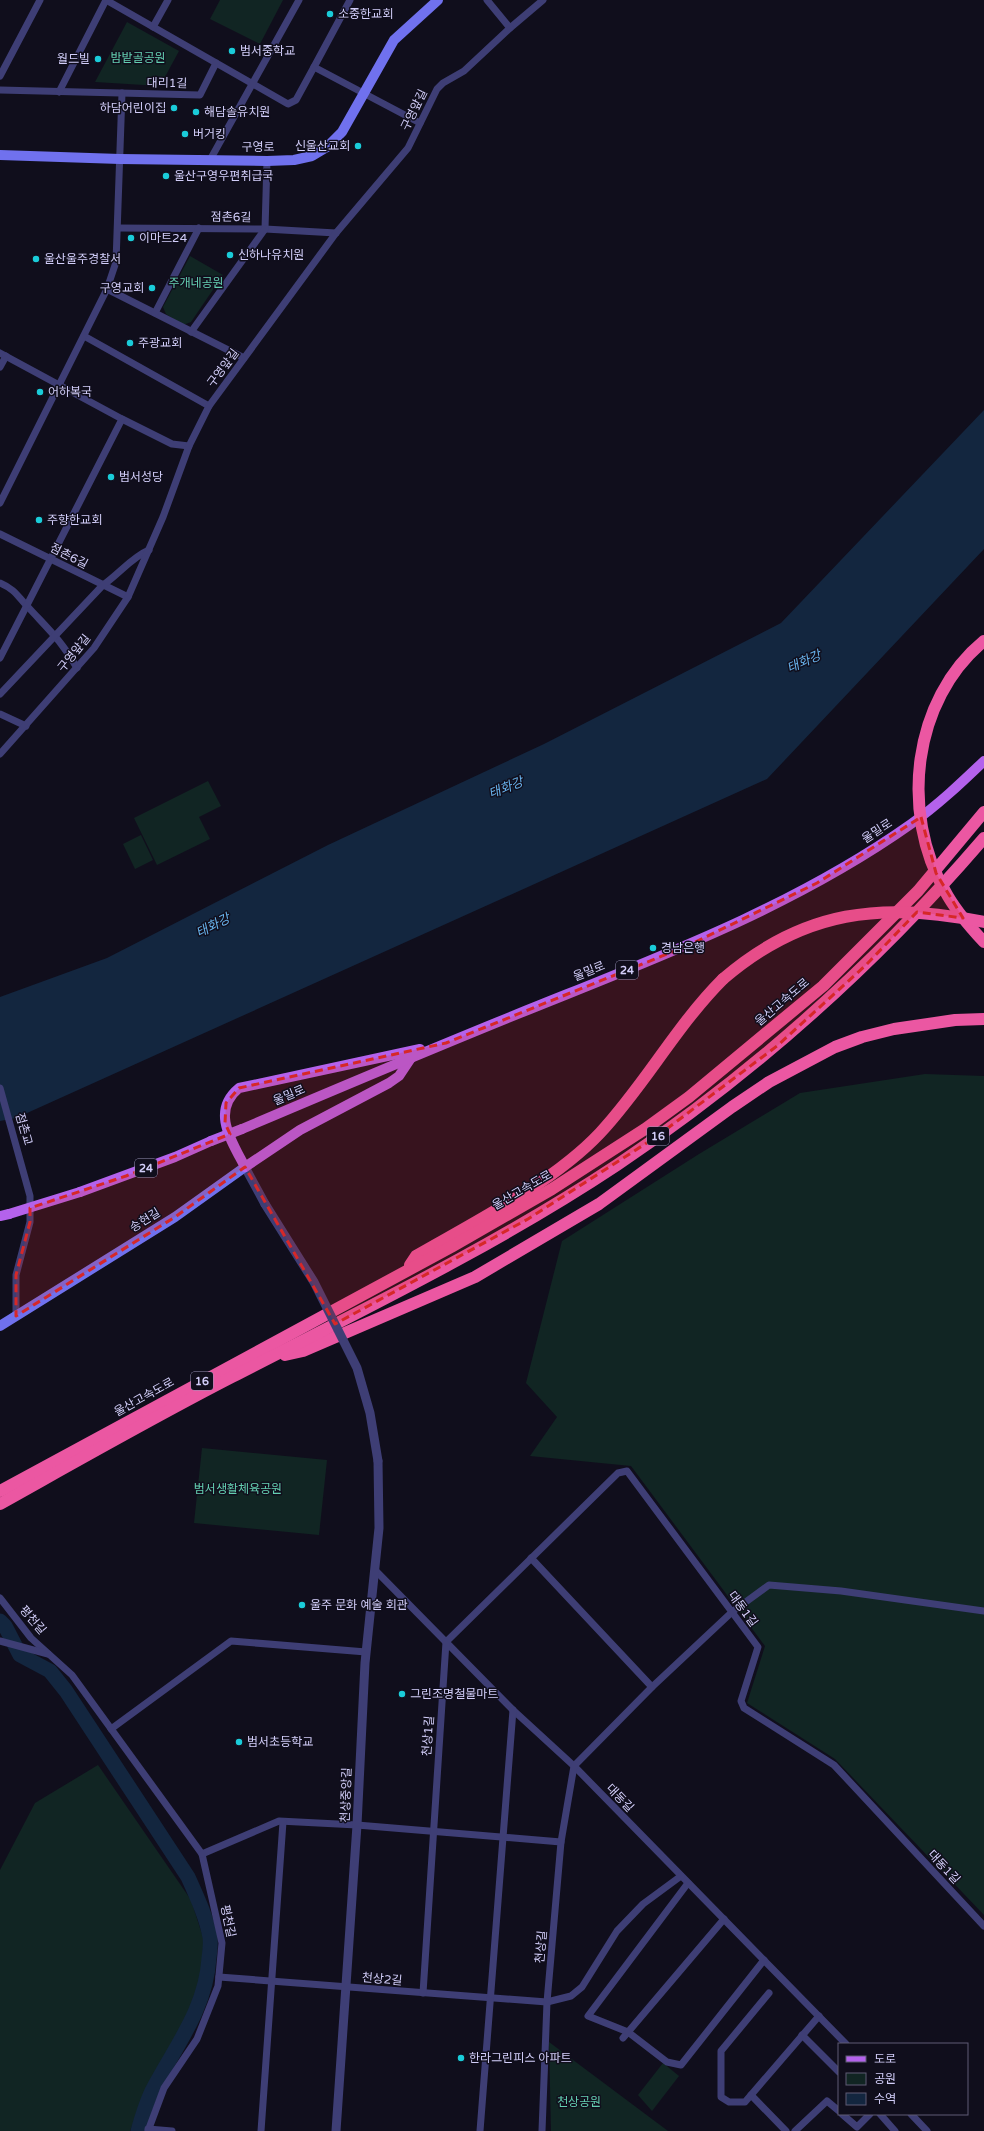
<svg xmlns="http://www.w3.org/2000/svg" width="984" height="2131" viewBox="0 0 984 2131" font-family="'Varela Round','Noto Sans KR',sans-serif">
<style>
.green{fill:#112523}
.water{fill:#13263f}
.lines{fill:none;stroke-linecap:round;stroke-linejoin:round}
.river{stroke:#13263f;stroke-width:15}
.minor{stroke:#3e3e75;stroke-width:7}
.tertiary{stroke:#3e3e75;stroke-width:9}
.secondary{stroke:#7071ee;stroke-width:10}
.primary{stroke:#b462ec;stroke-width:10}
.motorway{stroke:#eb57a2;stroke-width:12}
.tertiary-bridge{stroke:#3e3e75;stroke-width:9}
.primary-bridge{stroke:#b462ec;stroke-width:10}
.motorway-bridge{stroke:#eb57a2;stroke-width:12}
.marked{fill:#d62828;fill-opacity:0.2;stroke:#d62828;stroke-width:3;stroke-dasharray:8 5;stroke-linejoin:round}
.poi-dot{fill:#1accd9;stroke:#100e1c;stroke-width:1.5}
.labels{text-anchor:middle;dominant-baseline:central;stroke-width:3;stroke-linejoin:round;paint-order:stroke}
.shield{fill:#100e1c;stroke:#9894b7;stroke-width:1}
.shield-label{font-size:11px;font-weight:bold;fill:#d2cef9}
.poi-label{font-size:12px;fill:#d2cef9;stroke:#100e1c;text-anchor:start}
.park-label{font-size:12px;fill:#64cfb1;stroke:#100e1c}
.street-label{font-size:12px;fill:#d2cef9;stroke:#100e1c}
.water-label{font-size:13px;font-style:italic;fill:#68b3ed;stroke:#100e1c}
</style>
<rect width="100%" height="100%" fill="#100e1c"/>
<!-- green -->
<g class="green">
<path d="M220,0H283L260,44L210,19Z"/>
<path d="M127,22L179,51L160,86L95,82Z"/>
<path d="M190,256L223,275L191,322L183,325L166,314L163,307Z"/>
<path d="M208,781L221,806L199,817L210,839L157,865L134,818Z"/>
<path d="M141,835L153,860L135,869L123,844Z"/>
<path d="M925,1074L984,1076V1915L835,1759L747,1703L765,1646L631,1466L530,1456L557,1417L526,1383L562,1241L699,1154L800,1093Z"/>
<path d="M202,1448L327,1460L319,1535L194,1523Z"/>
<path d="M98,1765L191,1900L208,1953L194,2010L144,2094L130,2131H0V1870L35,1803Z"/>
<path d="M549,2042L668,2131H551Z"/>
<path d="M663,2063L679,2076L652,2111L638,2095Z"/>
</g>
<!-- water -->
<path class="water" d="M984,410V549L767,779L16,1118L0,1121V997L107,958L328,845L544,744L781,623Z"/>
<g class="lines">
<!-- river -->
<path class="river" d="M0,1621L5,1626L20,1655L50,1671L66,1691L188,1877C197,1897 206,1916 210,1937C211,1944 210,1951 209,1958C206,2009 175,2047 152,2091C146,2104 142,2117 138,2131"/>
<!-- minor -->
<g class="minor">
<path d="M106,0L288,104L296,100L314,67L420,123"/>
<path d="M153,27L168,0"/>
<path d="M510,28L543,0"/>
<path d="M314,67L350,0"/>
<path d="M0,76L40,0"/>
<path d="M0,90L200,95L216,63"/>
<path d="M59,92L106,0"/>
<path d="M210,160L299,0"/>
<path d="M118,228L265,229L336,233"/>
<path d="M265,229L267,161"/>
<path d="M107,289L244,358"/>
<path d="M155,313L199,228"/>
<path d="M191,332L265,229"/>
<path d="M84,336L209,406"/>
<path d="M0,353L122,419L172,444L189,446"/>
<path d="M0,367L6,356"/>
<path d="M0,503L107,289L116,262L122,93"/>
<path d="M0,534L128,597"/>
<path d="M0,583C16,590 17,596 28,607C49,630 61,640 77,668"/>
<path d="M0,658L122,419"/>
<path d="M0,694L103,585C119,574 132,557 149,550"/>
<path d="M0,714L26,726"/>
<path d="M0,754L94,648L128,597L163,517L189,446L209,406L336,233L408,148L437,89L443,83L464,71L510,28L487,0"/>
<path d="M0,1088L30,1196V1222L16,1275V1316"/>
<path d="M531,1558L652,1687"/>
<path d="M375,1570L513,1710L574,1766L846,2044"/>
<path d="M0,1598L31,1638L72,1675L202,1854L222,1943L218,1986L197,2039L164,2088L148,2131"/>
<path d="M0,1641L48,1654"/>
<path d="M111,1729L231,1641L366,1652"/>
<path d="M202,1854L279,1821L357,1825L561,1842"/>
<path d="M688,1883L588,2016L628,2032L667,2062L681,2065L764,1960"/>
<path d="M219,1977L547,2002L571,1996L582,1987L617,1931L643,1904L681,1876"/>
<path d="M423,1993L446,1642L618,1473L627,1471L758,1647L741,1701L744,1708L834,1765L984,1926"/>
<path d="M769,1993L721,2051V2097L729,2102H745L819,2016"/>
<path d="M802,2035L839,2072"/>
<path d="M623,2038L724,1919"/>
<path d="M751,2095L786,2131"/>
<path d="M842,2114L857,2127L870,2114"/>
<path d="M880,2114L895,2131"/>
<path d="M911,2114L927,2131"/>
<path d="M148,2129L172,2131"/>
<path d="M261,2131L283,1822"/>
<path d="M480,2131L513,1710"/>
<path d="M542,2131L547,2002L561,1842L574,1766L652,1687L732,1612L769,1585L841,1591L984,1611"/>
<path d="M795,2131L827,2101L839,2111"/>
</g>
<!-- tertiary -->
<g class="tertiary">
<path d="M245,1167L265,1204"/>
<path d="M336,2131L357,1825L365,1663L379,1528L378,1461"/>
</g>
<!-- secondary -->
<g class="secondary">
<path d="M0,155L120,159L267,161L294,160L312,156L327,147L342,132L394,40L438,0"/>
<path d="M0,1326L175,1217L245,1167"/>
</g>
<!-- primary -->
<g class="primary">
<path d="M411,1058L399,1076L389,1083L300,1130L245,1167C231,1140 211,1111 239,1088L420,1049"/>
<path d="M242,1129C341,1087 440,1045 540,1005C667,954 798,904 911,824C938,805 961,783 984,761"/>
<path d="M80,1192L175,1157L211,1141"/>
<path d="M0,1216L9,1214"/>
</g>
<!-- motorway -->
<g class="motorway">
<path d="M410,1265L416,1256C475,1222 554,1182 600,1133C645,1085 676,1026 723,979"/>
<path d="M285,1355L303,1351L475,1277L599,1204L732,1107L769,1082L835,1047L862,1037L894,1029L955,1020L984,1019"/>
<path d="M0,1491L451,1247L552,1189L645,1129L689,1097L823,986L918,891L984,812"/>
<path d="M0,1504C77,1461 154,1417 232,1377C362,1310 495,1246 617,1165C754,1073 876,964 984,838"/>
</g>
<!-- tertiary-bridge -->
<path class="tertiary-bridge" d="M265,1204L314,1282L357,1368L370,1413L378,1461"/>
<!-- primary-bridge -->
<g class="primary-bridge">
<path d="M211,1141L242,1129"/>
<path d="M9,1214L80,1192"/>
</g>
<!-- motorway-bridge -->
<g class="motorway-bridge">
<path d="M984,641C912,700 900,813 945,891C955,910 969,926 984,942"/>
<path d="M723,979C803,910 883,901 984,922"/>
</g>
</g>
<!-- marked area -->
<path class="marked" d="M921,817L936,873L963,918L917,912L865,966L777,1046L656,1137L528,1219L335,1324L245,1167L175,1217L16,1316V1275L30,1222V1208L126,1176L230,1134L225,1123L226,1103L239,1088L446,1043L687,946L817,883Z"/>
<!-- markers -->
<g class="poi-dot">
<circle cx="330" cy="14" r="4"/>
<circle cx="232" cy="51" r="4"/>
<circle cx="98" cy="59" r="4"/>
<circle cx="174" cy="108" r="4"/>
<circle cx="196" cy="112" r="4"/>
<circle cx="185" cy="134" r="4"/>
<circle cx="358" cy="146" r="4"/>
<circle cx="166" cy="176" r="4"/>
<circle cx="131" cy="238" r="4"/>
<circle cx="230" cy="255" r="4"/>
<circle cx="36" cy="259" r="4"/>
<circle cx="152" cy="288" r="4"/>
<circle cx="130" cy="343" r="4"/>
<circle cx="40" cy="392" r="4"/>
<circle cx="111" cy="477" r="4"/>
<circle cx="39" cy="520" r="4"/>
<circle cx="653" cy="948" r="4"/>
<circle cx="302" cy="1605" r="4"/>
<circle cx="402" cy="1694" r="4"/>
<circle cx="239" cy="1742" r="4"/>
<circle cx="461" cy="2058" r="4"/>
</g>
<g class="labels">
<!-- shield labels -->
<g class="shield">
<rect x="616" y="961" width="22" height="18" rx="3"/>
<rect x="647" y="1127" width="22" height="18" rx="3"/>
<rect x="135" y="1159" width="22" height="18" rx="3"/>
<rect x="191" y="1372" width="22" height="18" rx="3"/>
</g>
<g class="shield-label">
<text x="627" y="970">24</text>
<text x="658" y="1136">16</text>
<text x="146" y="1168">24</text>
<text x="202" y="1381">16</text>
</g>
<!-- poi labels -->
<g class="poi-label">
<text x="338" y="14">소중한교회</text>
<text x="240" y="51">범서중학교</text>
<text x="90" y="59" text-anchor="end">월드빌</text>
<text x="166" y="108" text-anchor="end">하담어린이집</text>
<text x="204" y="112">해담솔유치원</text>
<text x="193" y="134">버거킹</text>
<text x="350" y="146" text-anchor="end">신울산교회</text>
<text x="174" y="176">울산구영우편취급국</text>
<text x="139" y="238">이마트24</text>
<text x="238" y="255">신하나유치원</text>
<text x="44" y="259">울산울주경찰서</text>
<text x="144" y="288" text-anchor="end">구영교회</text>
<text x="138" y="343">주광교회</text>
<text x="48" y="392">어하복국</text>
<text x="119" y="477">범서성당</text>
<text x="47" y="520">주향한교회</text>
<text x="661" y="948">경남은행</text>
<text x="310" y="1605">울주 문화 예술 회관</text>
<text x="410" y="1694">그린조명철물마트</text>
<text x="247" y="1742">범서초등학교</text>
<text x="469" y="2058">한라그린피스 아파트</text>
</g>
<!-- park labels -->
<g class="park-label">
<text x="138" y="58">밤밭골공원</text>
<text x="196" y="283">주개네공원</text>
<text x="238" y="1489">범서생활체육공원</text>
<text x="579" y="2102">천상공원</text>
</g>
<!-- street labels -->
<g class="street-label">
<text transform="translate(167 83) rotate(1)">대리1길</text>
<text transform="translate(414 110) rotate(-64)">구영앞길</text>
<text x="258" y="147">구영로</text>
<text transform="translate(231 217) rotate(1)">점촌6길</text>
<text transform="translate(223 368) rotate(-53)">구영앞길</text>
<text transform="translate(69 556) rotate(27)">점촌6길</text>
<text transform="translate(74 653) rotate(-51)">구영앞길</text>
<text transform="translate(877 831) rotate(-33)">울밀로</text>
<text transform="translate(589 971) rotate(-22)">울밀로</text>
<text transform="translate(782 1002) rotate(-40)">울산고속도로</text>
<text transform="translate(289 1095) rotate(-23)">울밀로</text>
<text transform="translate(24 1129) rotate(74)">점촌교</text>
<text transform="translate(522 1190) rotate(-30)">울산고속도로</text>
<text transform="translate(145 1220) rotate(-32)">송현길</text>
<text transform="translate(144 1397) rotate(-29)">울산고속도로</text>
<text transform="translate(743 1609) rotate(54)">대동1길</text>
<text transform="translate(33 1620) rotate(49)">평천길</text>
<text transform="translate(428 1736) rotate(-86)">천상1길</text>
<text transform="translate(346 1795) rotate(-88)">천상중앙길</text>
<text transform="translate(620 1798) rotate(46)">대동길</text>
<text transform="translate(944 1867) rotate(47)">대동1길</text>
<text transform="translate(228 1921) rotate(78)">평천길</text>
<text transform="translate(541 1947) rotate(-85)">천상길</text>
<text transform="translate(382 1979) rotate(5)">천상2길</text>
</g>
<!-- water labels -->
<g class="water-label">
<text transform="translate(804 662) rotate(-24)">태화강</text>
<text transform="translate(506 788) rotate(-22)">태화강</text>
<text transform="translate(213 926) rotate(-27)">태화강</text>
</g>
</g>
<!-- legend -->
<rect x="838" y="2043" width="130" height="72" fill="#100e1c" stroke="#5e5b74"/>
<rect x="846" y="2056" width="20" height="6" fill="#b462ec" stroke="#5e5b74"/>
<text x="874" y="2063" font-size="12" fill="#d2cef9">도로</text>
<rect x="846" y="2073" width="20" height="12" fill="#112523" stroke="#5e5b74"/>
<text x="874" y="2083" font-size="12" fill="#d2cef9">공원</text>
<rect x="846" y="2093" width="20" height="12" fill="#13263f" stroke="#5e5b74"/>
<text x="874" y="2103" font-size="12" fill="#d2cef9">수역</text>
</svg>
